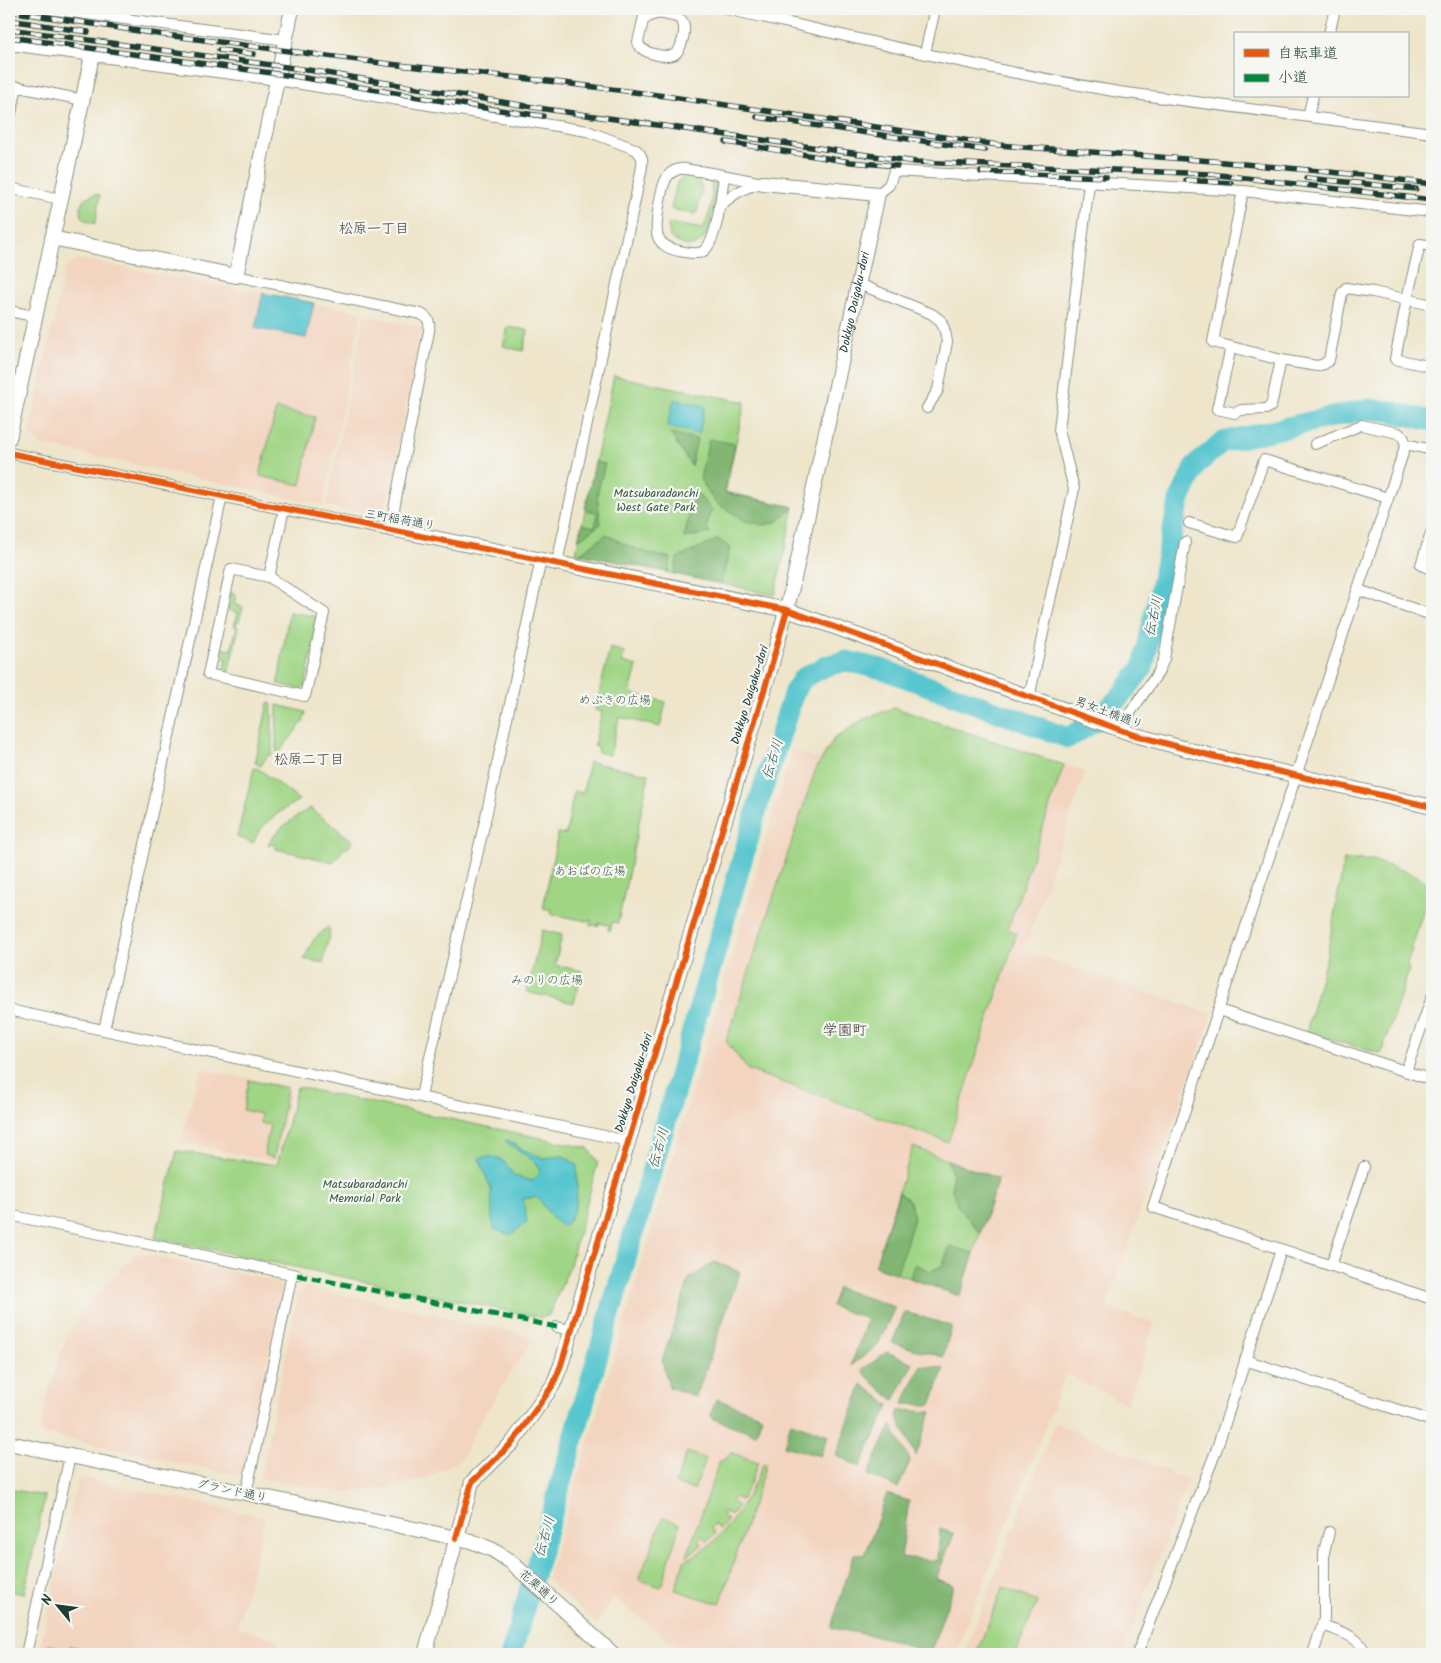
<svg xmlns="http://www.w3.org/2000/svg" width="1441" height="1663" viewBox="0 0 1441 1663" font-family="Kalam,'Klee One',sans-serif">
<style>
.built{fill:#f3d4bf}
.green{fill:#a0d585;stroke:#60895c}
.forest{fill:#80b672;stroke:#507a53}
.water{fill:#59c6cf;stroke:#3c8282}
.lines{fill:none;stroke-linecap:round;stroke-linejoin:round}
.river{stroke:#59c6cf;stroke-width:21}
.street-casing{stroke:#869180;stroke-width:12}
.secondary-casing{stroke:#869180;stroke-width:16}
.street{stroke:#fff;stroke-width:10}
.secondary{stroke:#fff;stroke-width:14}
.rail-casing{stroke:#1f3d34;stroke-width:5.5}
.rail{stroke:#f6f6f2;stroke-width:4;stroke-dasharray:11;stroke-linecap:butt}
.quiet{stroke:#00873e;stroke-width:5;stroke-dasharray:10 5;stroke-linecap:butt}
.cycleway-casing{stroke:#f6f6f2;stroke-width:9}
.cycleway{stroke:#e8590c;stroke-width:6}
.labels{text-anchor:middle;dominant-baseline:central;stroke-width:4.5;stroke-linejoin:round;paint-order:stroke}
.street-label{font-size:12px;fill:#1f3d34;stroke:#f6f6f2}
.park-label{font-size:12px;fill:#395b44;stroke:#f6f6f2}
.neighbourhood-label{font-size:14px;font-weight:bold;fill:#636059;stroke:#f6f6f2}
.water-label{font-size:14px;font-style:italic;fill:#2e5f5b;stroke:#f6f6f2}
.quarter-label{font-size:15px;font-weight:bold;fill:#636059;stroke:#f6f6f2}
</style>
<rect width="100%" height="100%" fill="#f6f6f2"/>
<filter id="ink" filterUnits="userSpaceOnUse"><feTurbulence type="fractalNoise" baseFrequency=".02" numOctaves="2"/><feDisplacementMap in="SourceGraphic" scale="10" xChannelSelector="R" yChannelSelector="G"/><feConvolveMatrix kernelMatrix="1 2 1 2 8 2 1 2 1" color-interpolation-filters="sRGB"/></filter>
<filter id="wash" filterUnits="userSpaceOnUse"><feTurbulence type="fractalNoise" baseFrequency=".0096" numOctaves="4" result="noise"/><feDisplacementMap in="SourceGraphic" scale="20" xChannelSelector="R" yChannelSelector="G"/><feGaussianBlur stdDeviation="1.12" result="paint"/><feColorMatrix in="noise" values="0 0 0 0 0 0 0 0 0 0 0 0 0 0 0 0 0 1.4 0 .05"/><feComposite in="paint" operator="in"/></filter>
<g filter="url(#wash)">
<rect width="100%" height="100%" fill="#eee5cb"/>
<!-- built -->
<g class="built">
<path d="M78,259L362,312L323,505L39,444L29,432L65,269Z"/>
<path d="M364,315L422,327L384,517L326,506Z"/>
<path d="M894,706L1085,772L1024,951L1212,1014L1153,1179L1139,1214L1106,1308L1154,1324L1127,1405L1068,1375L1065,1376L955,1654H687L614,1597L596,1624L547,1579L627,1313L792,750L819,759L833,738L863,718Z"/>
<path d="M201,1069L291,1087L276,1162L180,1142Z"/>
<path d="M136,1253L277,1281L282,1289L246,1469L237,1475L40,1433L49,1390L61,1351L76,1321L93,1298Z"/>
<path d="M307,1287L528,1335L532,1340L482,1418L460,1461L422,1479L381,1489L344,1492L260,1478L298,1294Z"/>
<path d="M1055,1423L1188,1480L1122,1654H964Z"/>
<path d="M78,1477L265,1517L238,1627L278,1640L274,1654H39Z"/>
</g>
<!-- green -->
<g class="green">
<path d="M688,175L698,179L702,189L697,212L694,214L671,209L677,182Z"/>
<path d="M711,178L718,181V183C713,210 710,268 670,237L668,225L670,223L702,229C710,219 715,192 709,180Z"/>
<path d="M95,194L100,195L95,224C84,221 81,218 80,207L85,198Z"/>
<path d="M508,327L528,330L523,351L503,346Z"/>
<path d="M614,376L745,402L725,492L794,507L775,595L576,553Z"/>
<path d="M276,409L315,417L301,485L260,476Z"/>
<path d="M232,592L237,595L234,604L243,607L239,621H237L236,626L239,627L228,673L218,670L216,668L224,669L227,659L218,657L220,648L231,650L237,627L234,626L238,613L228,610Z"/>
<path d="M289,612L319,617L305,686L301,689L278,684Z"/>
<path d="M610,648L625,652L622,662L637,666L630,693L666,702L660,727L619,717L610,755L597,752L598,747L594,746L602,712L595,710Z"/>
<path d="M268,703L272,704V754L271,756L268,755L261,766L255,763Z"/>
<path d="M277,705L306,712L303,722L277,755L276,745Z"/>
<path d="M895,708L1064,765L1008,929L1017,933L948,1142L748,1070L726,1041L815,771L834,739L864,719Z"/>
<path d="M589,762L649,774L618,923L612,922L610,931L608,930L609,925L599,923L598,926L590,925L591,920L587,921L551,914L552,910L543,908L558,833L566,834L574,791L583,793Z"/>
<path d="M254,768L259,769L299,800C281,811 261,822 253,843L237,837Z"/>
<path d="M310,808L353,841L347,849L345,847L333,862L276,849V845L268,844C278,827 294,819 310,808Z"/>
<path d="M1344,860H1373L1415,875L1431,884L1407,965L1409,970L1381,1054L1306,1032L1327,955Z"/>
<path d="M328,927L330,932L323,963L304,959L314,939Z"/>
<path d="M542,930L562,935L555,965L582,971L574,1003L527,992Z"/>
<path d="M249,1080L287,1088L274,1158L264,1155L270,1125L260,1123L261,1114L243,1110Z"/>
<path d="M297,1087L588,1148L598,1162L569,1268L549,1315L542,1318L155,1238L177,1151L277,1165Z"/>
<path d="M913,1147L998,1179L960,1296L875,1266Z"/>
<path d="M687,1452L706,1459L694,1490L675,1484Z"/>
<path d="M732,1453L758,1462L750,1484L741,1500L735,1497L731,1501L738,1506L731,1515L725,1511L722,1516L728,1520L720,1529L714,1524L711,1528L715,1534L707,1541L702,1536L698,1540L702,1545L687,1556L719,1462L726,1458Z"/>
<path d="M763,1464H766L720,1604L675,1590L684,1561C724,1543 747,1502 763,1464Z"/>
<path d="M9,1489L45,1496L24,1594L9,1591Z"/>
<path d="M663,1517L680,1524L661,1587L639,1580Z"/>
<path d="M1003,1587L1037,1602L1015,1654H976Z"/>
<path d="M48,1645L69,1649L70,1646L110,1654H46Z"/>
</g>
<!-- forest -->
<g class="forest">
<path d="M670,433L697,439L691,466Z"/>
<path d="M709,439L735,444L725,493L794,507L777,522L764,525L745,521L715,502L700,479Z"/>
<path d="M595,462L605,464L597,495L601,524L578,540L582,524L595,527L598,513L585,509Z"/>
<path d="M695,491L713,511L710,513L707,527L710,533L684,538Z"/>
<path d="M607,534C627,548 647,554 671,558L668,572L579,554Z"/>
<path d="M718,539L730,548L721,584L674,574L677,558Z"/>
<path d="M947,1160L998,1179L980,1233L958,1206L952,1190V1173Z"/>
<path d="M899,1193L910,1201L914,1218L897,1274L875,1266Z"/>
<path d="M950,1246L974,1253L960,1296L910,1278L915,1264L930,1271L942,1266Z"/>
<path d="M715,1262L740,1272L696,1397L669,1387L662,1361L689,1279Z"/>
<path d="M838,1288L895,1307L878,1345L851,1366L867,1319L831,1306Z"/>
<path d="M905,1312L952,1326L943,1357L892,1343Z"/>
<path d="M887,1352L913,1363L894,1400L871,1381L862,1370Z"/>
<path d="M921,1366L944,1368L931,1405L903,1404Z"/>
<path d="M862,1384L889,1405L860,1467L836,1455Z"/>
<path d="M716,1399L762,1416L756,1434L713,1419L711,1414Z"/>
<path d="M899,1410L931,1412L916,1456L897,1416Z"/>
<path d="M791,1422L828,1435L820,1456L784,1446Z"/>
<path d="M891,1425L910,1461L898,1488L868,1475Z"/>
<path d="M887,1494L909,1501L901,1557L938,1561L940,1529L954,1534L936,1579L954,1585L930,1654L890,1639L831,1628L854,1554L865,1555Z"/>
</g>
<!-- water -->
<g class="water">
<path d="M263,293L314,303L306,338L255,328Z"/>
<path d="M674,399L705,406L699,434L667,427Z"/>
<path d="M508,1140L524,1150L543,1158L564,1156L577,1165C576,1186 581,1210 564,1226C548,1220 549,1207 536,1197L523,1199L527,1222L510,1235L494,1229L492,1219L491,1189L479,1158C500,1154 504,1160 514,1176L532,1181L540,1173L537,1163L505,1141Z"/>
</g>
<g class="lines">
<!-- river -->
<path class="river" d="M511,1654L760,798L794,692L803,678L826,666L846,661L882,669L1068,738L1099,719L1123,693L1143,667L1179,501L1196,465L1222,442L1367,409L1389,411L1432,421"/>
</g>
</g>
<g filter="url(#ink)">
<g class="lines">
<defs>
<g id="street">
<path d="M48,9L286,40"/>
<path d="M726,9C857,38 987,70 1119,92L1432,133"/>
<path d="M643,21C650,14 658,12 668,15C673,16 679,17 682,21C687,28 682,49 675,54C669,59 640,54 638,42L645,12L646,9"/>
<path d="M1329,34L1335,9"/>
<path d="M9,45L277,80L587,131L635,149C644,156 643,162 641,172L557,563"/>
<path d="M925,53L935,9"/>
<path d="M9,85L83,100"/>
<path d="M1308,116L1313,96"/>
<path d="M9,122L17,87"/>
<path d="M724,176C721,193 718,243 702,252C695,255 686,252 679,251C670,249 662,246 658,237C654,227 661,187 667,177C670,173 674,170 680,169C685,168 693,171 699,171C720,174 741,179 763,183"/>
<path d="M9,188L60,199"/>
<path d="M1243,191L1213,342L1281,360L1317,366L1324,364L1329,360L1342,293L1346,288L1373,292L1432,305"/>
<path d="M878,194L889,185L894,171L1243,191L1432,212"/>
<path d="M719,207C732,195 742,188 759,184"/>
<path d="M1432,246L1420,244L1407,299L1395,359L1432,367"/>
<path d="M859,284L932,314L941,321L945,331L947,342L938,390L927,408"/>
<path d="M9,311L34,316"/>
<path d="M1231,347L1217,409L1235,413L1241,410L1266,409L1271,406L1281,360"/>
<path d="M1315,444L1361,425L1398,433L1403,437L1406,444"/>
<path d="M1432,450L1406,444L1153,1207L1432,1299"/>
<path d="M9,453L386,530L390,529L429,331C430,322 429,318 421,314L236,276"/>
<path d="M1189,523L1237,537L1264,460L1388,498"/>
<path d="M1432,530L1421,565L1432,569"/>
<path d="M269,577L324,613L305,696L208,674L231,569L269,577L284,509"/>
<path d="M1358,590L1432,615"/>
<path d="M1029,698L1074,489L1059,430L1089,183"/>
<path d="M1122,731L1130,713L1158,673L1164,659L1185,542"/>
<path d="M9,1010L628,1141"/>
<path d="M1219,1010L1432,1080"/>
<path d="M104,1030L222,496"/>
<path d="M1406,1071L1432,997"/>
<path d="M421,1096L485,821L541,559"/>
<path d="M9,1215L297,1275"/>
<path d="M1331,1266L1364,1167"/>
<path d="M557,1327L570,1330"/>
<path d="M1245,1360L1432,1421"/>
<path d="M246,1494L292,1274"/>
<path d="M1322,1625C1338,1631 1361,1636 1365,1654"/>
<path d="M26,1654L70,1456"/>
<path d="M1137,1654L1216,1451L1281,1250"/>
<path d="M1313,1654L1324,1619V1552L1329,1532"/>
</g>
<g id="secondary">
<path d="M52,238L236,276L292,9"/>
<path d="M9,438L92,56"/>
<path d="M390,529L787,610L1135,735L1212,756L1432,807"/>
<path d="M9,1443L471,1541L493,1550L511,1562L613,1654"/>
<path id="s1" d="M425,1654L472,1482L513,1442L553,1385L561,1365L769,674L791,592L878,194L763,183"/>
</g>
</defs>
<!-- street casing -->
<use href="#street" class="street-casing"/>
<!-- secondary casing -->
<use href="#secondary" class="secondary-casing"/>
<!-- street -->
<use href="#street" class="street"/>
<!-- secondary -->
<use href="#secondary" class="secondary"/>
<defs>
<g id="rail">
<path d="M9,11L158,34L389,64L548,81L665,96L998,145L1213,161L1361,175L1432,184"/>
<path d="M9,20L88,32"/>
<path d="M9,29L308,70L545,109L916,162L1211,174L1432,200"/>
<path d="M9,37L293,76L485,108L543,116"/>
<path d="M219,50L254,54"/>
<path d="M757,117L985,150"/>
<path d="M726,142L851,162L897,166"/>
<path d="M981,172L1106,177"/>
<path d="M1306,178L1416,189"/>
<path d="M1186,180L1231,183"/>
</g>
</defs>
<!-- rail casing -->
<use href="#rail" class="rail-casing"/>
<!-- rail -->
<use href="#rail" class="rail"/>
<!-- quiet -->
<path class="quiet" d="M297,1275L557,1327"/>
<defs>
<g id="cycleway">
<path d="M9,453L787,610L1135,735L1212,756L1432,807"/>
<path d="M456,1538L472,1482L513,1442L553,1385L561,1365L769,674L787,610"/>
</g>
</defs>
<!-- cycleway casing -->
<use href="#cycleway" class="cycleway-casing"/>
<!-- cycleway -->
<use href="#cycleway" class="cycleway"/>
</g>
</g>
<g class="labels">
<!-- street labels -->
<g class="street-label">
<text stroke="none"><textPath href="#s1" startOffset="1430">Dokkyo Daigaku-dori</textPath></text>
<text transform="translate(400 520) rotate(10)">三町稲荷通り</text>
<text transform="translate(750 695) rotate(-73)">Dokkyo Daigaku-dori</text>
<text transform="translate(1109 713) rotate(20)">男女土橋通り</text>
<text transform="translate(634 1083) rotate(-73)">Dokkyo Daigaku-dori</text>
<text transform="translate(232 1491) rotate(12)">グランド通り</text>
<text transform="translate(539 1588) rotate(42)">花栗通り</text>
</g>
<!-- park labels -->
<g class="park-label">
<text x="656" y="493">Matsubaradanchi<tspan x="656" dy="14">West Gate Park</tspan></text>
<text x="615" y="700">めぶきの広場</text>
<text x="590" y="871">あおばの広場</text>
<text x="547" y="980">みのりの広場</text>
<text x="365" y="1184">Matsubaradanchi<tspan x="365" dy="14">Memorial Park</tspan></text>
</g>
<!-- neighbourhood labels -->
<g class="neighbourhood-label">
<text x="374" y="229">松原一丁目</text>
<text x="309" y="760">松原二丁目</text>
</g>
<!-- water labels -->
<g class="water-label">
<text transform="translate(1154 616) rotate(-78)">伝右川</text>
<text transform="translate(773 759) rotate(-73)">伝右川</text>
<text transform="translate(659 1148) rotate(-74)">伝右川</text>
<text transform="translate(545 1537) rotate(-74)">伝右川</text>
</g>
<!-- quarter labels -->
<g class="quarter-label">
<text x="845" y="1031">学園町</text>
</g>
</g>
<!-- margin -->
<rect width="1441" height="1663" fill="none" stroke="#f6f6f2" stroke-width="30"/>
<!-- legend -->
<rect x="1234" y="32" width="175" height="65" fill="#f6f6f2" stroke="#a0aca6"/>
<rect x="1244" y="49" width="25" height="8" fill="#e8590c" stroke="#a0aca6"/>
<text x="1278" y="58" font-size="15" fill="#1f3d34">自転車道</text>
<rect x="1244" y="74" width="25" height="8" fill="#00873e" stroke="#a0aca6"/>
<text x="1278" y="82" font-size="15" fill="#1f3d34">小道</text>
<!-- north arrow -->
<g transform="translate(58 1606) rotate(299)" stroke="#f6f6f2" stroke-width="4" paint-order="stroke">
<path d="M0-4L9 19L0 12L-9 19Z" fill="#1f3d34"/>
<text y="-8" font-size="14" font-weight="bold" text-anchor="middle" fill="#1f3d34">N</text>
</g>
</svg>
